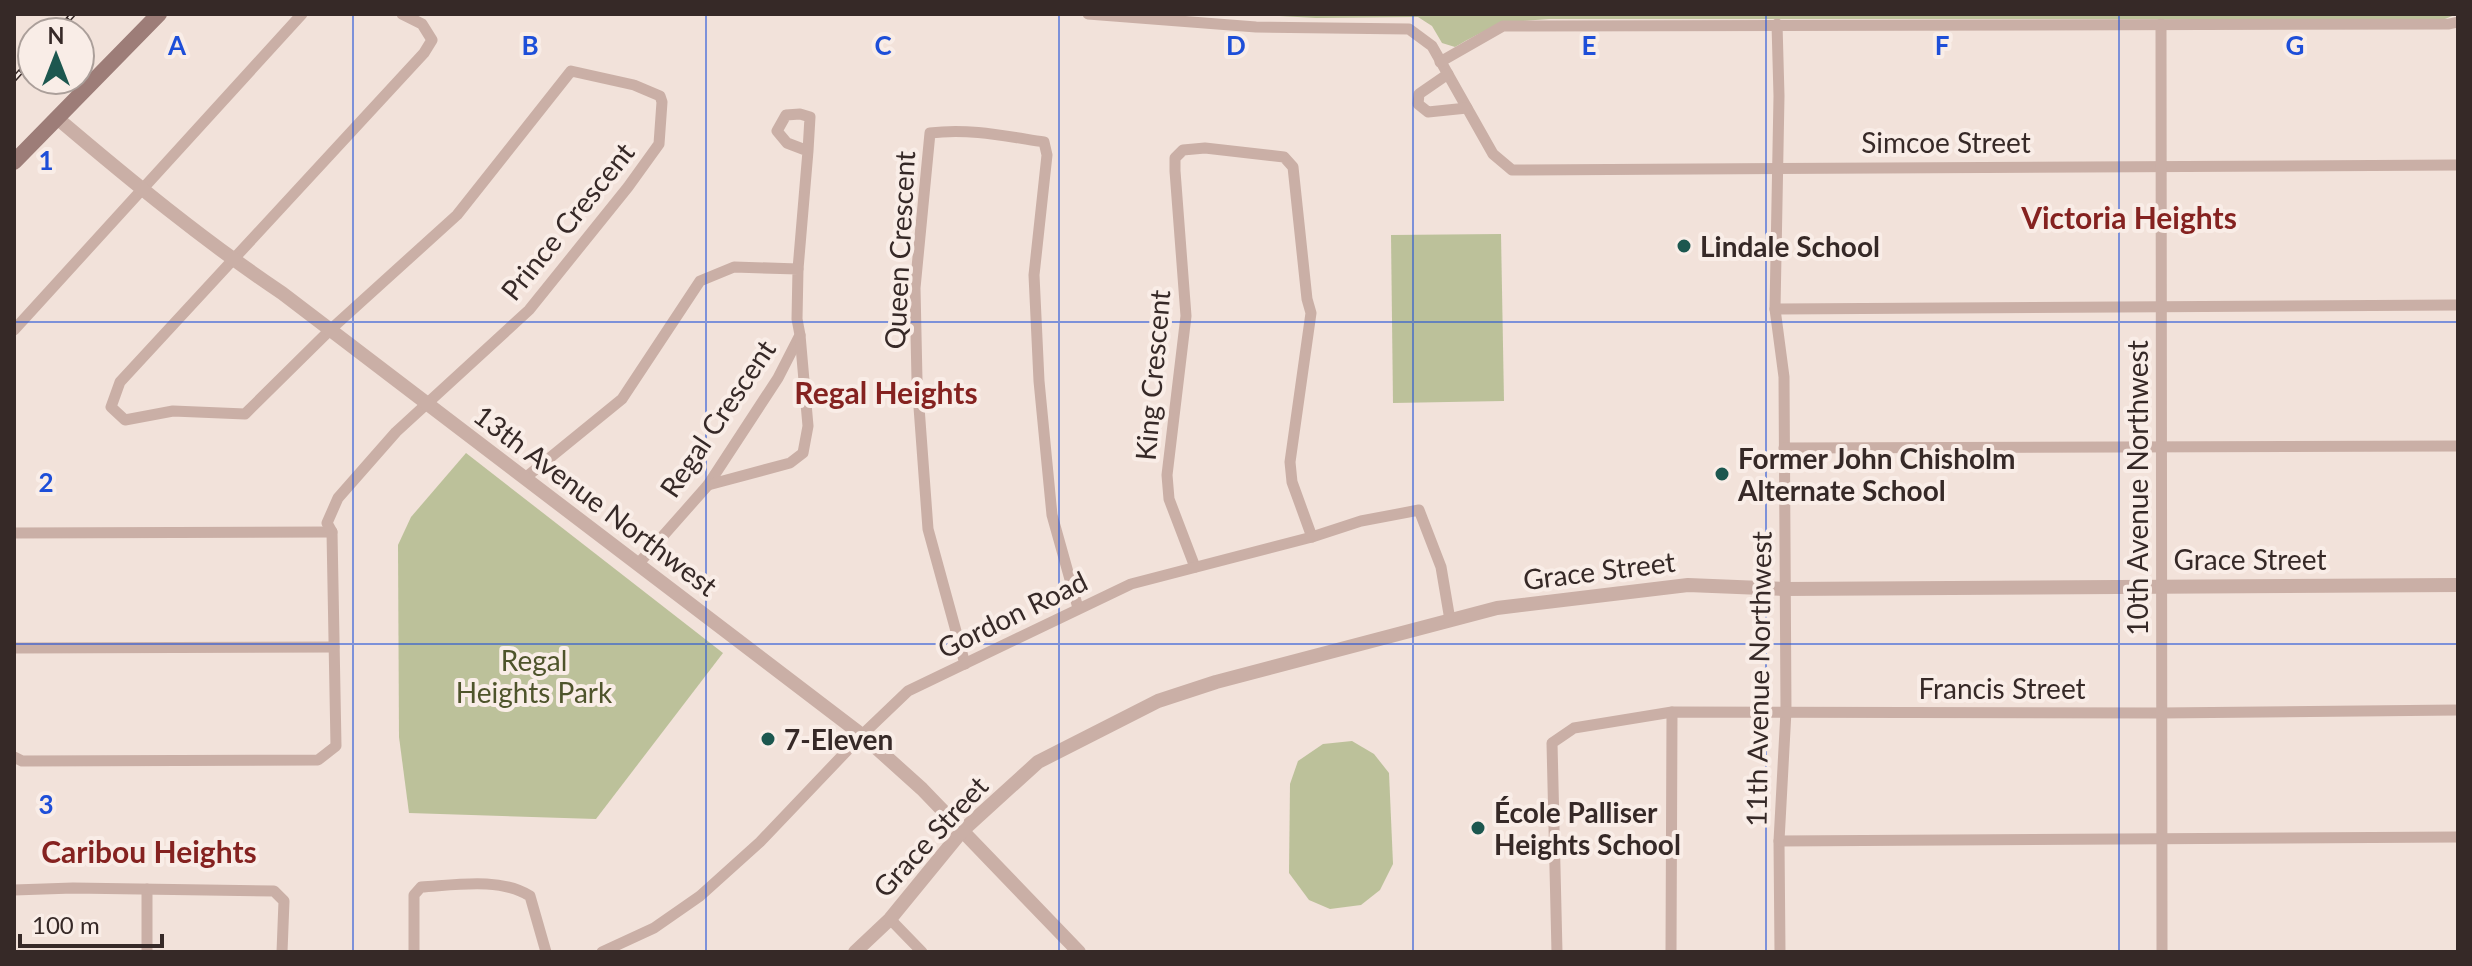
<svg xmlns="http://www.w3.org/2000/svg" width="2472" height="966" viewBox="0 0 2472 966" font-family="Lato,sans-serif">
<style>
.green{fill:#bcc19a}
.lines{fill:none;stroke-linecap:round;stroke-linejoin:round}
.minor{stroke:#caafa6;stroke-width:11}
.tertiary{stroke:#caafa6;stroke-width:14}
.secondary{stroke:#9d7d78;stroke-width:16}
.rail-casing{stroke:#362927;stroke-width:6}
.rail{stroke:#f9ede7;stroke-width:3;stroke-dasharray:9;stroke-linecap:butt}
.grid{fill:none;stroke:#1d4ed8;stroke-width:2;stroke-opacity:0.55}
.poi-dot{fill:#1c574f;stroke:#f9ede7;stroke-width:3}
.labels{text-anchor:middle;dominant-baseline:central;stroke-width:8;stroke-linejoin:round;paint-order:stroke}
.street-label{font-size:28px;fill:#362927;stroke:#f9ede7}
.poi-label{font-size:28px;font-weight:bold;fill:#362927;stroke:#f9ede7;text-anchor:start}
.park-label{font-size:28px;fill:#4e542b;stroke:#f9ede7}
.neighbourhood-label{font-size:30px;font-weight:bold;fill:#852220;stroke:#f9ede7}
.grid-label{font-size:26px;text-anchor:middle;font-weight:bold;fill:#1d4ed8;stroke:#f9ede7;stroke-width:8;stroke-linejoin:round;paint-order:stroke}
</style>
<rect width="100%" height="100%" fill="#f2e2da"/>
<!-- green -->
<g class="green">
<path d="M1242,14H2457L2445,19H1549C1503,22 1495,24 1455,47L1442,43L1432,26L1418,17L1316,18Z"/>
<path d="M1501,234L1504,401L1393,403L1391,235Z"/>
<path d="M466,453L723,653L596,819L409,813L399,737L398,545L411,517Z"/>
<path d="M1352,741L1374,754L1389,773L1393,864L1380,890L1361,905L1330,909L1309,900L1289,873L1290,784L1298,761L1323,744Z"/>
</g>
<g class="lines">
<!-- minor -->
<g class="minor">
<path d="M1088,14L1256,27L1409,29L1432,46L1493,154L1512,170L2458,165"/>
<path d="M1777,24L1779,96L1775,309L1784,377L1786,711L1779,841L1780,952"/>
<path d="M2161,24L2162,952"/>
<path d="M1440,62L1503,26L2449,24L2458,22"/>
<path d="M1448,74L1419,94L1418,104L1428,112L1467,108"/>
<path d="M798,269L808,151L787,143L777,131L786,115L800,114L810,117L808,151"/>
<path d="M1775,309L2458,305"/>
<path d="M14,330L302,14"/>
<path d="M1784,448L2458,446"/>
<path d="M525,478L622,399L700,281L734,267L798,269L797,319L800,335L778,378L708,485L639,563"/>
<path d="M708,485L790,463L803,453L808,426L800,335"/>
<path d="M14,533L332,532"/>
<path d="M1195,567L1169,499L1167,475L1186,316L1175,171V158L1183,150L1205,148L1284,157L1293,167L1307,299L1311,313L1290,462L1292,482L1312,537"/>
<path d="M14,648L334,647"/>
<path d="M965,664L928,529L917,380L915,288L930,133C969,128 1005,136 1044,142L1047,155L1034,275L1039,381L1052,515L1078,608"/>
<path d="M14,757L22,761L318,760L336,746L332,532L327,523L338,498L396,432L529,310L628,187L659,144L662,102L660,96L634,85L571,71L457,215L330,330L245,414L173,411L125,420L111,407L120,382L424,53L432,40L422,24L402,14"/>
<path d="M1779,841L2458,837"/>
<path d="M147,889V952"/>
<path d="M14,890L73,888L274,891L284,901L282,952"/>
<path d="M890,919L922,952"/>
<path d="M414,952V895L421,887C455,885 500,877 530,896L546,952"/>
<path d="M602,952L654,928L700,896L760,842L862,735L908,691L1131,584L1312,537L1361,521L1419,510L1441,567L1450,620"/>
<path d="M1557,952L1552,743L1574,728L1672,712L2161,713L2458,710"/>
<path d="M1671,952L1672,712"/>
</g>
<!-- tertiary -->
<g class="tertiary">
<path d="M57,118C130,180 203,240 282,293L862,735L922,789L1079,952"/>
<path d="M855,952L890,919L962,831L1038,762L1158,701L1216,682L1497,608L1688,585L1785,589L2458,585"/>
</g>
<!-- secondary -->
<path class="secondary" d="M14,162L159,14"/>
<defs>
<g id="rail">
<path d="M57,32L73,14"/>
<path d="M14,79L32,59"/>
</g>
</defs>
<!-- rail casing -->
<use href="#rail" class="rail-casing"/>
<!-- rail -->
<use href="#rail" class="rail"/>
</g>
<!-- grid -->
<path class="grid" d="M353,14V952M706,14V952M1059,14V952M1413,14V952M1766,14V952M2119,14V952M14,322H2458M14,644H2458"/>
<!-- markers -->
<g class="poi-dot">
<circle cx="1684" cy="246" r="8"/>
<circle cx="1722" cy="474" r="8"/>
<circle cx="768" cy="739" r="8"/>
<circle cx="1478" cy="828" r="8"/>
</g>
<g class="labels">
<!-- street labels -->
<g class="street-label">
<text x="1946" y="142">Simcoe Street</text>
<text transform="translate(567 221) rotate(-51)">Prince Crescent</text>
<text transform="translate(899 250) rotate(-87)">Queen Crescent</text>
<text transform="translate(1152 375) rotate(-85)">King Crescent</text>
<text transform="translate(717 418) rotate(-56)">Regal Crescent</text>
<text transform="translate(2137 488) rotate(-90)">10th Avenue Northwest</text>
<text transform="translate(596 500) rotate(37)">13th Avenue Northwest</text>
<text x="2250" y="559">Grace Street</text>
<text transform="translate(1599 570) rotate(-7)">Grace Street</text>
<text transform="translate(1012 614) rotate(-26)">Gordon Road</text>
<text transform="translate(1758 679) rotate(-89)">11th Avenue Northwest</text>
<text x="2002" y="688">Francis Street</text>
<text transform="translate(930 836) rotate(-47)">Grace Street</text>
</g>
<!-- poi labels -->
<g class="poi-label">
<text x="1700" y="246">Lindale School</text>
<text x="1738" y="458">Former John Chisholm<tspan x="1738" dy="32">Alternate School</tspan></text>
<text x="784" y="739">7-Eleven</text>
<text x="1494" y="812">École Palliser<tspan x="1494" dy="32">Heights School</tspan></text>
</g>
<!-- park labels -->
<g class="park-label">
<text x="534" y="660">Regal<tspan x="534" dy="32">Heights Park</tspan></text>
</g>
<!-- neighbourhood labels -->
<g class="neighbourhood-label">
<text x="2129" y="217">Victoria Heights</text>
<text x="886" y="392">Regal Heights</text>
<text x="149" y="851">Caribou Heights</text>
</g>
</g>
<g class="grid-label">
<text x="177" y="55">A</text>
<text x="530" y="55">B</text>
<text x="883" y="55">C</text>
<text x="1236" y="55">D</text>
<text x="1589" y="55">E</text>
<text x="1942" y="55">F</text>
<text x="2295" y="55">G</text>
<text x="46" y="170">1</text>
<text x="46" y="492">2</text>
<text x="46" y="814">3</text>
</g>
<!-- border -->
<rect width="2472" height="966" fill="none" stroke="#362927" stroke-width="32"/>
<!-- north arrow -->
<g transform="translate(56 56)"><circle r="38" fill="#f9ede7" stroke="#ab9f9a" stroke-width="2"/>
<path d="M0-6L14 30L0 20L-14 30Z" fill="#1c574f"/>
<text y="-12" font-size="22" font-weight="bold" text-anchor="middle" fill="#362927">N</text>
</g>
<!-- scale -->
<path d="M20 934v12h142v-12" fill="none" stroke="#362927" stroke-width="4"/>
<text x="32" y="934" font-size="24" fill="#362927" stroke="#f9ede7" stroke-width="6" paint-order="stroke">100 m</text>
</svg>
